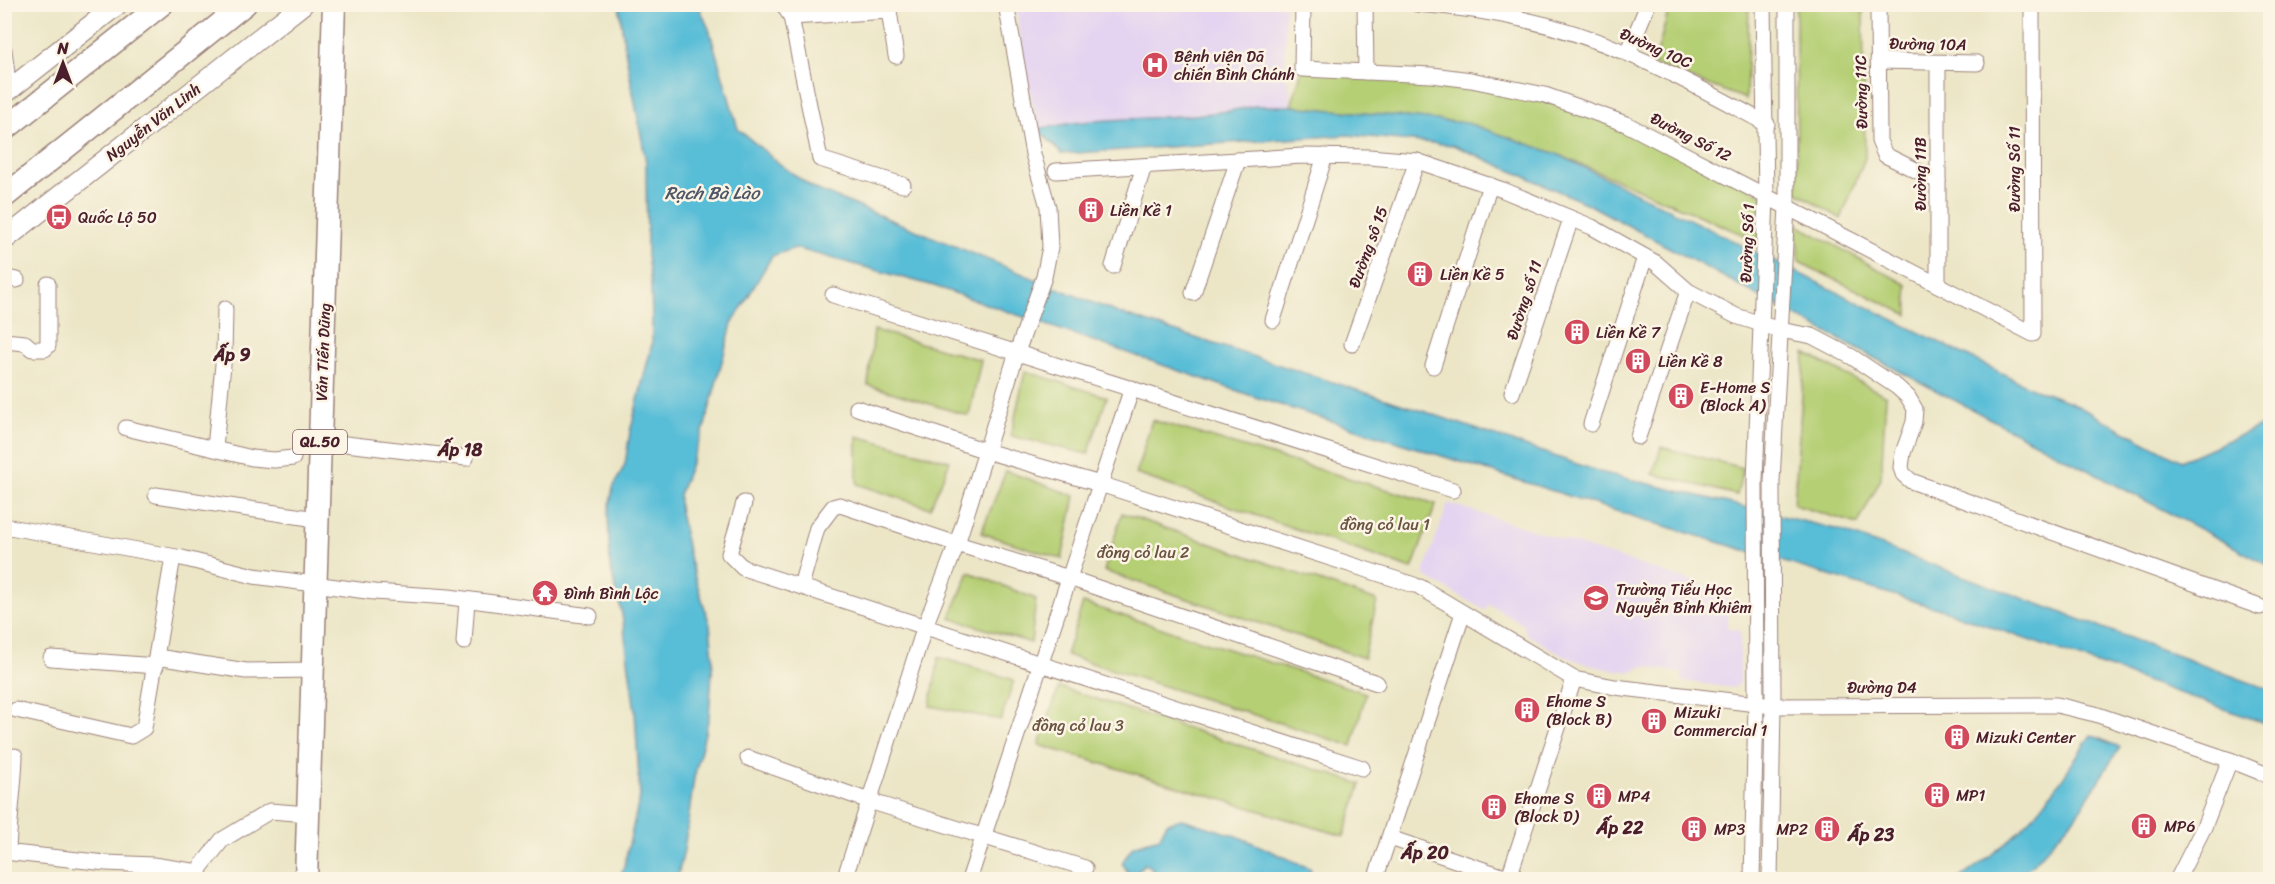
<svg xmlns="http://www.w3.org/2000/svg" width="2275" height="884" viewBox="0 0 2275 884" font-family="Sriracha,sans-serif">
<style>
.built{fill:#e4d3f1}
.green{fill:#b5cf75;stroke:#807750;stroke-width:1.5}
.water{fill:#59bdd7;stroke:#526e81;stroke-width:1.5}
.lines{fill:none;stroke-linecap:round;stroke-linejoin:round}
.minor-casing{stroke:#9b8279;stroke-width:17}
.major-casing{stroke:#9b8279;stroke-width:22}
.highway-casing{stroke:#9b8279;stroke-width:25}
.minor{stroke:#fff;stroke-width:15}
.major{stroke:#fff;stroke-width:20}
.highway{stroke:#fff;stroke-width:22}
.labels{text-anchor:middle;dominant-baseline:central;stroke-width:5;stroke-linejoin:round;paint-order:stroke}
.shield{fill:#fcf5e5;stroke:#7f5f63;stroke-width:1.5}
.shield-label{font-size:15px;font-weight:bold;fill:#4a1f2b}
.street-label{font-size:16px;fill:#4a1f2b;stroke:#fcf5e5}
.poi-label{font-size:16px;fill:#4a1f2b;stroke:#fcf5e5;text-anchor:start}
.park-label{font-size:16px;fill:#6a5441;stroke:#fcf5e5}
.water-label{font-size:18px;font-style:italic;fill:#4f5667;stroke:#fcf5e5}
.neighbourhood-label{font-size:18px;font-weight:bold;fill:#4a1f2b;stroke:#fcf5e5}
</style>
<rect width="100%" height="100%" fill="#fcf5e5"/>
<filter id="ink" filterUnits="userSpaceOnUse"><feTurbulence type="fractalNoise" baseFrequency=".0167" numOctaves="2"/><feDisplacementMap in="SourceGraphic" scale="12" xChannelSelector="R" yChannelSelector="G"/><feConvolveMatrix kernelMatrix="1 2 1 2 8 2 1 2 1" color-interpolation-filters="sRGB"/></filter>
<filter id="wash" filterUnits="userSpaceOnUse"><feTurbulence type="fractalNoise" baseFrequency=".008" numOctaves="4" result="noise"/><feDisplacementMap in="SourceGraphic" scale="24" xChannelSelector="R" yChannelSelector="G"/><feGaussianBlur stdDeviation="1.35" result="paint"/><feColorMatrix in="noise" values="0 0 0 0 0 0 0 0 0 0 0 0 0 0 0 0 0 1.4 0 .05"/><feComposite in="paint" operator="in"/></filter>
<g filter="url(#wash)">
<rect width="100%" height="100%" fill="#ece6c7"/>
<!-- built -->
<g class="built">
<path d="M1016,5H1285V77L1289,82L1291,106H1255L1236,111L1161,118L1090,121L1038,129L1022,52Z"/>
<path d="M1448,503L1728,593L1727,629L1740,630V682L1734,688L1682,681V673L1642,666L1633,672L1602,668L1581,662L1562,655L1526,634L1523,624L1489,604L1484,610L1423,575Z"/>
</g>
<!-- green -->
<g class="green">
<path d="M1670,5H1749L1746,99L1654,65Z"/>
<path d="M1796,5H1863L1865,158L1841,219L1797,192Z"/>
<path d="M1302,69L1471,80L1626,124L1766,197L1765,244L1557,154L1467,123L1291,106Z"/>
<path d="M1796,224L1907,285L1908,315L1799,262Z"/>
<path d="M874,330L981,360L969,416L868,385Z"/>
<path d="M1805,353L1886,396L1881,478L1858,524L1794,505Z"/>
<path d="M1025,371L1107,397L1088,454L1011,436Z"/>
<path d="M1152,420L1436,504L1412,569L1136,474Z"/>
<path d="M857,436L950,461L930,508L857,484Z"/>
<path d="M1661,447L1743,468L1737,495L1653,474Z"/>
<path d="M1006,471L1075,496L1062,559L981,533Z"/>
<path d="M1122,513L1377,601L1364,658L1104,571Z"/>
<path d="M969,572L1036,599L1031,643L950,618Z"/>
<path d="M1083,603L1366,693L1352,746L1066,655Z"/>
<path d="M939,657L1014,680L1001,720L930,706Z"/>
<path d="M1059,687L1361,784L1344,836L1039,745Z"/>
</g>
<!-- water -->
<g class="water">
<path d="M619,5H698L709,29L738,129L781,165L813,188L1118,313L1432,414L1600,472L1839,530L2270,690V725L1943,610L1632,516L1255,397L934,286L795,248L772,256L732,324L704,429L679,495V507L690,561L710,625L713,658L709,717L694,778L684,850L677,879L619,880L624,866L640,796L635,712L622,614L610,566L608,514L613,488L625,464L630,432L652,344V319L651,285L647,255L646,162L624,44Z"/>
<path d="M1255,106H1291L1467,123L1557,154L2032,388L2070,402L2181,461L2270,422V566L1861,351L1590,205L1453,145L1348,135L1062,154L1038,129C1056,126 1075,122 1093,121C1147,117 1202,118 1255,106Z"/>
<path d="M2091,735L2120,747L2076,816L2037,860L2015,879H1959C1983,862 2007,844 2028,822C2053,797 2071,764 2091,735Z"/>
<path d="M1182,819L1237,836L1311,869L1307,879H1149L1153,868L1144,864L1135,874H1129L1122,863L1133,846L1159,838L1167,823Z"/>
</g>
</g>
<g filter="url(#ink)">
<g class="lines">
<defs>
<g id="minor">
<path d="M783,4L791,17L820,159L903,185"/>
<path d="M1303,4L1302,69L1432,75L1471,80L1545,95L1626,124L2033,334L2032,4"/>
<path d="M1365,4L1366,72"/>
<path d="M1417,4C1490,9 1564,25 1631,55C1678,75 1722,100 1767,124"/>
<path d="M1878,4L1879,141L1885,155L1938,181"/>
<path d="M791,17L889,11L896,56"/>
<path d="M4,50L9,91"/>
<path d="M1628,53L1648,4"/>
<path d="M1878,61L1977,63"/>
<path d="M1056,171L1302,156L1369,157L1417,161L1503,190L1592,227L1656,263L1688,291L1736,316L1780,330L1812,336L1852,357L1897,387L1908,397L1915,409L1914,422L1903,453L1901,467L1903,474L1911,481L2260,607"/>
<path d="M1113,266L1144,166"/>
<path d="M4,278L17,280"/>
<path d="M1938,285V63"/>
<path d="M1193,293L1238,160"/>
<path d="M833,295L1453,490"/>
<path d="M1273,320L1325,156"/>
<path d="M4,341L25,343L32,349H45L48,346V284"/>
<path d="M1352,344L1417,161"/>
<path d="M1433,366L1490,185"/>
<path d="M1512,393L1571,219"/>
<path d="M857,408L986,451L1100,484L1414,585"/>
<path d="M1591,424L1645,257"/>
<path d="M126,428L252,458L274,460L293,458"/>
<path d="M1638,437L1688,291"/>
<path d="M320,441L466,458"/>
<path d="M215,448L224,354L225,309"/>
<path d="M156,495L316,519"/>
<path d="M744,503L729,554L743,568L1362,768"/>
<path d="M4,526L182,558L254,576L374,592L449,597L590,616"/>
<path d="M801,586L817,528L833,507L840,505L957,544L1069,578L1377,683"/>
<path d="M1420,587L1574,679L1615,687L1773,706L2057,705L2095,714L2230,760L2204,827L2177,880"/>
<path d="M464,642L467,600"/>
<path d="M157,657L246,671L313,670"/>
<path d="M51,658L156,666"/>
<path d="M16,710L131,736L144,728L173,557"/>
<path d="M748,758L869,801L1085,868"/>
<path d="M2230,760L2270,776"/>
<path d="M1390,838L1508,878"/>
<path d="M4,852L106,863L153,865L199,872"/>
<path d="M8,852C9,820 14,788 15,756"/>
<path d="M198,880L200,868L222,840L270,811L308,814"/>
<path d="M844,880L925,626L957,544L1017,352L1044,277L1050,247L1048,207L1033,154L1006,4"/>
<path d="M969,880L1132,388"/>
<path d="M1375,880L1463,613"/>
<path d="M1508,880L1574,679"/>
<path d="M1752,880L1756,704L1755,482L1766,197L1763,4"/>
<path d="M1770,880L1773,706L1772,481L1787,207V4"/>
</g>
<g id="major">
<path d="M4,94L118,4"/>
<path d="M4,240L303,4"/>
</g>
<g id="highway">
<path d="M4,130L162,4"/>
<path d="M4,197L245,4"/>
<path d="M306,880L334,4"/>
</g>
</defs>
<!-- minor casing -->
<use href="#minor" class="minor-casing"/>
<!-- major casing -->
<use href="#major" class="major-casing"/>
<!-- highway casing -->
<use href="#highway" class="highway-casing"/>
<!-- minor -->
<use href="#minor" class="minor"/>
<!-- major -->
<use href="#major" class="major"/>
<!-- highway -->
<use href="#highway" class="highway"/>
</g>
</g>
<!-- icons -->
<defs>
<symbol id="hospital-disc" viewBox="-11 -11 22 22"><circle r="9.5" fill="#d1495b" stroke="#fcf5e5"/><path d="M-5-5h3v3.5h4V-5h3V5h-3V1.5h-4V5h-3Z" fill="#fff"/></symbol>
<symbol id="building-disc" viewBox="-11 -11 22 22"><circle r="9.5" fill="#d1495b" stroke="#fcf5e5"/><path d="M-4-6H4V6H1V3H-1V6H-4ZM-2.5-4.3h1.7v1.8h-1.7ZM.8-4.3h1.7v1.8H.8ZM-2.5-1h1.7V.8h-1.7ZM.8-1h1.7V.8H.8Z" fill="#fff"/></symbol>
<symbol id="bus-disc" viewBox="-11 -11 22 22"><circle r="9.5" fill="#d1495b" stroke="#fcf5e5"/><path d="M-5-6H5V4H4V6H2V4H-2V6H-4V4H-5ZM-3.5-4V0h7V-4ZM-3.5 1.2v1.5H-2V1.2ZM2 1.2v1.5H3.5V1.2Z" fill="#fff"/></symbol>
<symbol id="temple-disc" viewBox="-11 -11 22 22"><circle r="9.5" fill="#d1495b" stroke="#fcf5e5"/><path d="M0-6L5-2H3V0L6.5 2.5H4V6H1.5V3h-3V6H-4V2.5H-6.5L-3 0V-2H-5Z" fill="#fff"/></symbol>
<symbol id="school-disc" viewBox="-11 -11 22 22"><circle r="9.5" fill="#d1495b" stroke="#fcf5e5"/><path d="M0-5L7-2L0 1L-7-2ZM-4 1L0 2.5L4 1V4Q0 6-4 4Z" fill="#fff"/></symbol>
</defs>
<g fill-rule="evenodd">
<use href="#hospital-disc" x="1140" y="50" width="30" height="30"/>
<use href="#building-disc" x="1076" y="195" width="30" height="30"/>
<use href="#bus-disc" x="44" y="202" width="30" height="30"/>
<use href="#building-disc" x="1405" y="259" width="30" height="30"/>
<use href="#building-disc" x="1562" y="317" width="30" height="30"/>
<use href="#building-disc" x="1623" y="346" width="30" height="30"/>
<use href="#building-disc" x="1666" y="381" width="30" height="30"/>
<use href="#temple-disc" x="530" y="578" width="30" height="30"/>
<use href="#school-disc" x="1581" y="583" width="30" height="30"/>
<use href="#building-disc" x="1512" y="695" width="30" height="30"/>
<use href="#building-disc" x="1639" y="706" width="30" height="30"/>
<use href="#building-disc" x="1942" y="722" width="30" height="30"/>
<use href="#building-disc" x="1922" y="780" width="30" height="30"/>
<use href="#building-disc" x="1584" y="781" width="30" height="30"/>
<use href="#building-disc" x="1479" y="792" width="30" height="30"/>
<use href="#building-disc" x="2129" y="811" width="30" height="30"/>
<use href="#building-disc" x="1679" y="814" width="30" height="30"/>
<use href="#building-disc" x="1812" y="814" width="30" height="30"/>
</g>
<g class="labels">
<!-- shield labels -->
<rect class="shield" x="293" y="430" width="54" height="24" rx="4.5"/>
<g class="shield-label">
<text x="320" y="442">QL.50</text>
</g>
<!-- street labels -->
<g class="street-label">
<text transform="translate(1928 44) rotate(1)">Đường 10A</text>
<text transform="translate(1656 48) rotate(24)">Đường 10C</text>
<text transform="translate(1861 92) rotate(-91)">Đường 11C</text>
<text transform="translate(153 122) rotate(-38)">Nguyễn Văn Linh</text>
<text transform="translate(1691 137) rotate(27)">Đường Số 12</text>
<text transform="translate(2014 169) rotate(-90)">Đường Số 11</text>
<text transform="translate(1920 174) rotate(-90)">Đường 11B</text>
<text transform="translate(1747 243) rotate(-88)">Đường Số 1</text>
<text transform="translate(1368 247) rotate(-70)">Đường sô 15</text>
<text transform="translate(1524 300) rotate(-72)">Đường số 11</text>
<text transform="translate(323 352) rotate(-88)">Văn Tiến Dũng</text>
<text x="1882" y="687">Đường D4</text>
</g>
<!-- poi labels -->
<g class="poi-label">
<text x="1174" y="56">Bệnh viện Dã<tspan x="1174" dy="18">chiến Bình Chánh</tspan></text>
<text x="1110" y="210">Liền Kề 1</text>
<text x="78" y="217">Quốc Lộ 50</text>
<text x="1440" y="274">Liền Kề 5</text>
<text x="1596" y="332">Liền Kề 7</text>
<text x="1658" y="361">Liền Kề 8</text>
<text x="1700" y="387">E-Home S<tspan x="1700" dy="18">(Block A)</tspan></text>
<text x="1616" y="589">Trường Tiểu Học<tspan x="1616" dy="18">Nguyễn Bỉnh Khiêm</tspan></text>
<text x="564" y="593">Đình Bình Lộc</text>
<text x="1546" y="701">Ehome S<tspan x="1546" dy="18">(Block B)</tspan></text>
<text x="1674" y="712">Mizuki<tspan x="1674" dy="18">Commercial 1</tspan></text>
<text x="1976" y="737">Mizuki Center</text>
<text x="1956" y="795">MP1</text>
<text x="1618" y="796">MP4</text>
<text x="1514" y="798">Ehome S<tspan x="1514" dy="18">(Block D)</tspan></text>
<text x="2164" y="826">MP6</text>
<text x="1714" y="829">MP3</text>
<text x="1808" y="829" text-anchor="end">MP2</text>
</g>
<!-- park labels -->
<g class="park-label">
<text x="1385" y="524">đồng cỏ lau 1</text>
<text x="1143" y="552">đồng cỏ lau 2</text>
<text x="1078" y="725">đồng cỏ lau 3</text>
</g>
<!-- water labels -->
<g class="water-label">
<text x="712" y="193">Rạch Bà Lào</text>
</g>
<!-- neighbourhood labels -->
<g class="neighbourhood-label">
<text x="232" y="355">Ấp 9</text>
<text x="460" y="450">Ấp 18</text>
<text x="1620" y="828">Ấp 22</text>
<text x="1871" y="835">Ấp 23</text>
<text x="1425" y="853">Ấp 20</text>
</g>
</g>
<!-- margin -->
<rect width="2275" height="884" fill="none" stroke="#fcf5e5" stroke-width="24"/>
<!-- north arrow -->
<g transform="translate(63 63)" stroke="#fcf5e5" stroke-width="4.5" paint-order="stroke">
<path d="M0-4.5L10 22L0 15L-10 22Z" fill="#4a1f2b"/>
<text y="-9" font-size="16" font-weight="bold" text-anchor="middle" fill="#4a1f2b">N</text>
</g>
</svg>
